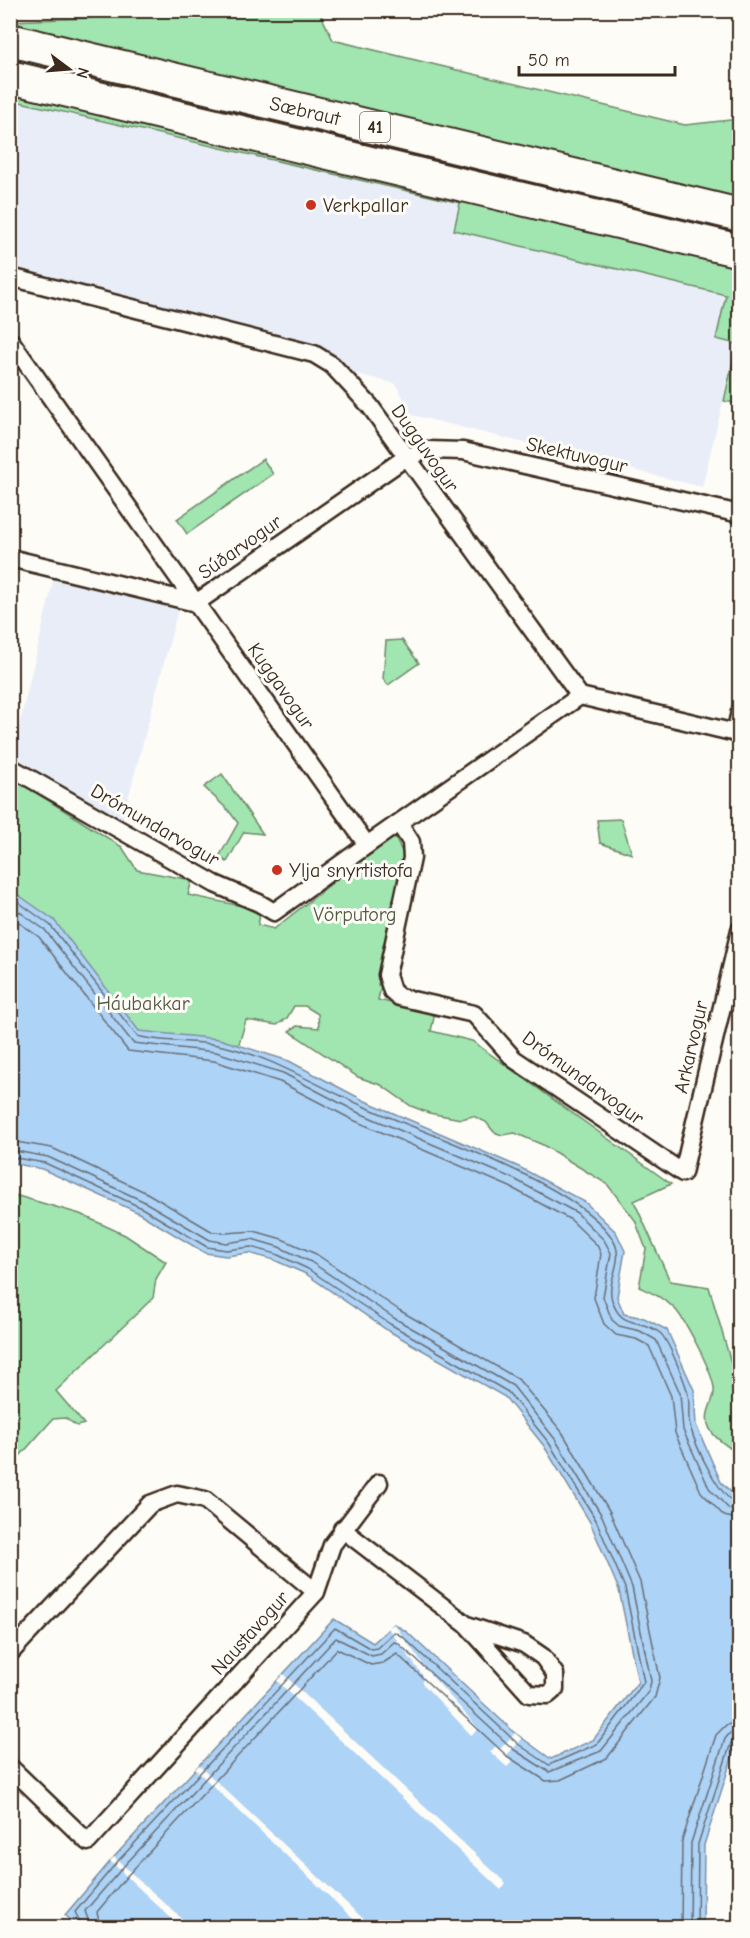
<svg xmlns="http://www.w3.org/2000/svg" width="750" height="1938" viewBox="0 0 750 1938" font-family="'Comic Neue',sans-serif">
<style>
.built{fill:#e9edf8}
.green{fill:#a1e5b0;stroke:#6e8867;stroke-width:1.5}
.water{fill:#add3f7;stroke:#7f8fa0;stroke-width:1.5}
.pier{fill:#fdfcf7}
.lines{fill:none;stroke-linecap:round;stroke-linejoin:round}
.shore{stroke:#696e75;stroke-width:1.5}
.street-casing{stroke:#3b2a1e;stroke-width:21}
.highway-casing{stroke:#3b2a1e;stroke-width:36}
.street{stroke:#fdfcf7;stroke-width:16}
.highway{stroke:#fdfcf7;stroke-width:32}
.poi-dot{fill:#c8321e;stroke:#fdfcf7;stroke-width:2}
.labels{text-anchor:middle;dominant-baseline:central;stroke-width:6;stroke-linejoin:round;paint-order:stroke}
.shield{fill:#fdfcf7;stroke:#75695f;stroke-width:1.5}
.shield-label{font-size:18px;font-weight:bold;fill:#3b2a1e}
.street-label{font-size:20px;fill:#3b2a1e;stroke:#fdfcf7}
.poi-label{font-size:20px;fill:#3b2a1e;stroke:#fdfcf7;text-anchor:start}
.park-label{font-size:20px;fill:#545942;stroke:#fdfcf7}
</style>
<rect width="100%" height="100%" fill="#fdfcf7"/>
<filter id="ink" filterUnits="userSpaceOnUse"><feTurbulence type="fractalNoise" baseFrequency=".0167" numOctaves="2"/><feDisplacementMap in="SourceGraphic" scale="12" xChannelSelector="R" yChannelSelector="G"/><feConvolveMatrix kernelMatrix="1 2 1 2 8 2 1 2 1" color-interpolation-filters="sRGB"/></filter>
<g filter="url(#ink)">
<!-- built -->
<g class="built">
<path d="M10,100L460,204L454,230L726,295L737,344L702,487L412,415L396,384L11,286Z"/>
<path d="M55,574L179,606L120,829L11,760Z"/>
</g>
<!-- green -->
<g class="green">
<path d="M151,10L319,11L333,40L685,125L739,119V202L197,73L11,23L10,21L89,18Z"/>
<path d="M10,52L739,230L659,217L11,67Z"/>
<path d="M11,91L739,266V404L724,401L737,344L716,339L726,295L454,230L460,203L11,100Z"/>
<path d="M263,459L273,474L187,534L177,519Z"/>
<path d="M402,640L419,663L388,685L383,679L386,641Z"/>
<path d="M222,774L263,834L244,832L227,862L219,857L238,823L229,811L204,787Z"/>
<path d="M10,776L122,847L137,870L192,880L188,895L261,910L258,925L274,929L394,834L403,854V865L378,985L381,986L378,1000L435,1013L431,1031L472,1041L671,1184L634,1201L670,1281L709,1287L739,1390V1456C729,1445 712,1439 708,1424C705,1411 713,1404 714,1392C716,1377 685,1320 675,1309C664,1298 652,1293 639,1287L646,1249L635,1220L607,1184L543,1145L515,1133L502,1135L494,1132L486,1122L473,1116L461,1119L429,1113L411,1106L381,1085L358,1077L289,1031L297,1026L319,1028L318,1014L305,1006H294L287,1018L277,1025L246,1020L200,1177L11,1029Z"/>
<path d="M621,819L632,854L600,843L597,820Z"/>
<path d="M11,1194L80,1214L125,1235L166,1262L156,1279L153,1298L56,1391L84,1424L77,1426L65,1418L53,1419L11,1466Z"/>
</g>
<!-- water -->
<path class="water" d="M10,889L54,920L139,1031L219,1039L289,1061L363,1100L519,1167L585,1202L616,1232L625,1251L617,1297L624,1314L644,1318L667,1330L694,1390L696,1425L721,1482L739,1500V1736L704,1845L703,1927L80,1928L65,1915L114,1857L334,1619L373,1643L394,1624L407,1632L515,1733L551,1759L593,1740L638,1682L619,1590L590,1522L544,1446L505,1397L387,1330L306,1274L274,1260L249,1253L226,1256L205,1253L137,1212L42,1169L11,1163Z"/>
<!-- pier -->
<g class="pier">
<path d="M394,1624L430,1674L479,1729L471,1735L423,1684V1676L388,1628Z"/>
<path d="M283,1674L506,1883L501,1890L277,1681Z"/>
<path d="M515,1733L522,1739L506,1756L512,1762L507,1767L490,1752L496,1746L500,1749Z"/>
<path d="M199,1765L233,1797L372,1927H363L351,1917L195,1769Z"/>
<path d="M114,1857L148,1888L191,1927H182L173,1920L110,1861Z"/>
</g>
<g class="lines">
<!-- shore -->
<g class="shore">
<path d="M10,896L50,925L137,1036C163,1043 191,1040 218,1045C272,1056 314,1085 363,1106C428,1135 570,1181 610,1235C629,1260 605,1278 612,1300C621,1330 640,1317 660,1333C668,1339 684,1380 687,1390C691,1402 687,1415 690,1426C695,1444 720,1502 740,1504"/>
<path d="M10,905L45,930L133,1043L216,1052L283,1073L357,1112L514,1179L577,1213L604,1240L611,1253L603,1297L612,1320L619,1326L640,1331L656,1340L680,1393L683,1430L709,1488L729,1509L740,1511"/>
<path d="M10,916L39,937L128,1051L214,1061L280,1082L353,1120L510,1187L571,1220L597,1245L601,1254L594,1298L604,1324L616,1335L636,1339L649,1346L671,1396L675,1433L701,1492L724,1516L740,1520"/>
<path d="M10,1141L52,1148L147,1193L213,1232L226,1233L254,1231L282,1239L316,1254L399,1310L518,1379L562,1432L610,1512L640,1582L660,1678L655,1697L607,1758L560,1780L546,1781L507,1756L397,1654L383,1663L371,1665L337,1649L127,1876L97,1912L100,1928"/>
<path d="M10,1150L48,1157L143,1201L210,1240L226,1243L252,1239L279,1247L311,1262L394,1318L513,1386L555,1439L602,1516L632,1587L651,1681L649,1691L601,1751L549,1772L513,1749L398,1643L394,1642L381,1654L372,1656L336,1638L124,1866L85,1911L91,1928"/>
<path d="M10,1157L45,1163L140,1207L207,1247L226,1250L251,1247L276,1254L308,1269L390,1324L508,1392L549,1443L596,1520L625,1588L644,1682L597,1744L549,1765L518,1744L403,1637L394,1632L377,1648L371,1649L335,1628L118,1861L75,1912L83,1928"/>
<path d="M681,1928L682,1841L716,1735L726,1725L740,1722"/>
<path d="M690,1928L691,1843L725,1739L730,1733L740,1731"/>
<path d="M697,1928L698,1844L731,1743L740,1739"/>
</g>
<defs>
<g id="street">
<path d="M10,277L314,354L332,365L370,406L580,696L740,734"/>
<path d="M10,340L367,845L580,696"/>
<path d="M10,558L196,603L405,458L427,450L463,451L740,514"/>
<path d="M735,733L740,712"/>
<path d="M10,767L215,884L259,903L274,912L367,845"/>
<path d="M399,823L411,842L412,858L387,975L392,991L399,997L474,1014L514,1059L683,1173L740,930"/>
<path d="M342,1529L467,1625L529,1694L548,1695L555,1689V1674L543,1657L524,1644L467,1625"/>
<path d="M316,1592L332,1545L379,1483"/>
<path d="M10,1653L150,1504L177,1494L205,1500L316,1592L88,1842L10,1767"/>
</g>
<g id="highway">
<path d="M10,40L740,215"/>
<path d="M10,77L740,251"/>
</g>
</defs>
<!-- street casing -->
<use href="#street" class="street-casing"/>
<!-- highway casing -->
<use href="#highway" class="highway-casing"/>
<!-- street -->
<use href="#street" class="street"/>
<!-- highway -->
<use href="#highway" class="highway"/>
</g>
</g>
<!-- markers -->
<g class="poi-dot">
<circle cx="311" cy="205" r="6"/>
<circle cx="277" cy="870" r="6"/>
</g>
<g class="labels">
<!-- shield labels -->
<rect class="shield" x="360" y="112" width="30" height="30" rx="4.5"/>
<g class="shield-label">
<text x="375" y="127">41</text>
</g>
<!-- street labels -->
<g class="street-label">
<text transform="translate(305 111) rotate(13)">Sæbraut</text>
<text transform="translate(425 448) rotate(55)">Dugguvogur</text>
<text transform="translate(577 455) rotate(13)">Skektuvogur</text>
<text transform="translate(240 547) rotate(-35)">Súðarvogur</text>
<text transform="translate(281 686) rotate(55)">Kuggavogur</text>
<text transform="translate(155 825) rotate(30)">Drómundarvogur</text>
<text transform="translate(691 1047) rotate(-77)">Arkarvogur</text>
<text transform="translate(583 1078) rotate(36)">Drómundarvogur</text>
<text transform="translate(250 1633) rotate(-48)">Naustavogur</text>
</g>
<!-- poi labels -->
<g class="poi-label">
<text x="323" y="205">Verkpallar</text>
<text x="289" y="870">Ylja snyrtistofa</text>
</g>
<!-- park labels -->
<g class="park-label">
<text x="355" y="914">Vörputorg</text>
<text x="143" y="1003">Háubakkar</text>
</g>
</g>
<!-- margin -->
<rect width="750" height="1938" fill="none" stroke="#fdfcf7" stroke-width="36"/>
<rect x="18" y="18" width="714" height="1902" fill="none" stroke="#3b2a1e" stroke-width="2" filter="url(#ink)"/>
<!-- north arrow -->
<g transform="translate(69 69) rotate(106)" stroke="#fdfcf7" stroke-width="4.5" paint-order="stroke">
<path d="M0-4.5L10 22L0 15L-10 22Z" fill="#3b2a1e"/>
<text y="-9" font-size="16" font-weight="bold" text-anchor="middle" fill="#3b2a1e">N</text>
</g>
<!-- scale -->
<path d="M519 66v9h156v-9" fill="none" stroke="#3b2a1e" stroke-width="3"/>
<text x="528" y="66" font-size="18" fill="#3b2a1e" stroke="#fdfcf7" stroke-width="4.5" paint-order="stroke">50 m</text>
</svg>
